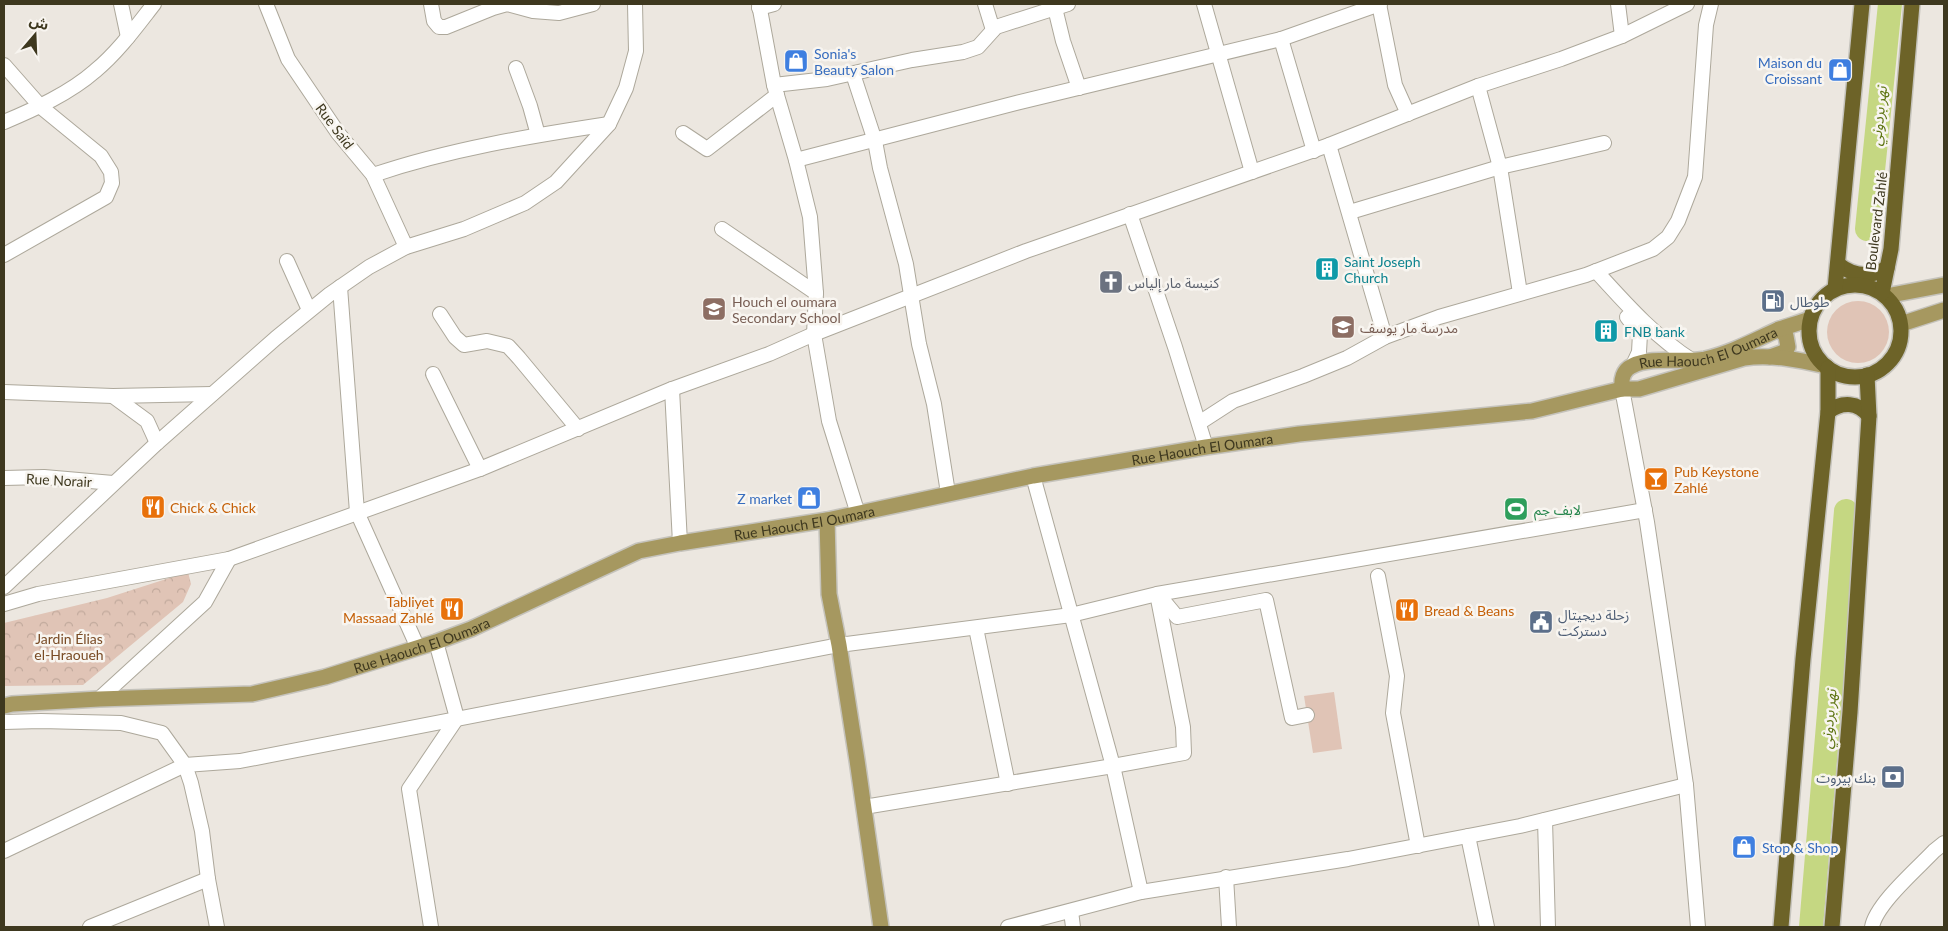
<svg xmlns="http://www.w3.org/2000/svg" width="1948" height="931" viewBox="0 0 1948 931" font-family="Lato,'Noto Sans Arabic',sans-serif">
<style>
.green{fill:#e0c4b6}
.park{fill:url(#park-crowns)}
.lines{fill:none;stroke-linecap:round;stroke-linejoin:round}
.river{stroke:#c5d782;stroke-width:24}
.minor-casing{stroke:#ada89b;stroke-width:16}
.major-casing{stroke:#c5c3bc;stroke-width:18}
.highway-casing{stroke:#c5c3bc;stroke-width:18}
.minor{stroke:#fff;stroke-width:14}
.major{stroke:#a69860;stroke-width:15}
.highway{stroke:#6d6328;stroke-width:15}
.labels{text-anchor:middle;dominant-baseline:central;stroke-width:5;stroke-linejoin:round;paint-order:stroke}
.shop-label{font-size:14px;fill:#366cbe;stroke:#f8f5f0;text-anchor:start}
.street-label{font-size:14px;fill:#3e381f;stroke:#f8f5f0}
.culture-label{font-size:14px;fill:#0d838f;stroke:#f8f5f0;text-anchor:start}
.worship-label{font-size:14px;fill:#5b616d;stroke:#f8f5f0;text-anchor:start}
.education-label{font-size:14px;fill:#785e54;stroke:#f8f5f0;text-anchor:start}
.service-label{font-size:14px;fill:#4e5e75;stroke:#f8f5f0;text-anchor:start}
.food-label{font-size:14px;fill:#c56008;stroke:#f8f5f0;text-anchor:start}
.leisure-label{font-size:14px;fill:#27864d;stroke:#f8f5f0;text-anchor:start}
.park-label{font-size:14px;fill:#794b25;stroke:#f8f5f0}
.water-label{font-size:15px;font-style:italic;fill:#5e7513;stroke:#f8f5f0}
</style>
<defs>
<pattern id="park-crowns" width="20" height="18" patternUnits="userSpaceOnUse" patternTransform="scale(1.25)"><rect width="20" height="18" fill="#e0c4b6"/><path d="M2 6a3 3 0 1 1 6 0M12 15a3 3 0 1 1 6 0" fill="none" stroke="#c1a99c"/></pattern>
</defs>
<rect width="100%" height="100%" fill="#ece7e0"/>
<!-- green -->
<g class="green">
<circle cx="1858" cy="332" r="31"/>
<path d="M1334,692L1342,749L1313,753L1304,696Z"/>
</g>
<!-- park -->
<path class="park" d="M188,572L191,584L183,602L83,685L4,686V623L107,598Z"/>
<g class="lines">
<!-- river -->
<g class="river">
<path d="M1867,229L1890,4"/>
<path d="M1811,927L1846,511"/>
</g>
<defs>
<g id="minor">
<path d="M121,4L128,37"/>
<path d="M266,4L288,59L338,133L373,175L406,247"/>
<path d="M431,4L434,21L439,27H446L493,8L507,4L533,11L559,13L593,4"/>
<path d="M759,4L774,85L796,160L810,217L816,293L814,334L829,421L858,514"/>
<path d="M985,4L993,30"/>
<path d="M1054,4L1063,41L1079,88"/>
<path d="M1204,4L1252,172"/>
<path d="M1379,4L1395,85L1408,114"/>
<path d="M1618,4L1622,36"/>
<path d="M759,8L774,4"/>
<path d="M1281,39L1314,151"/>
<path d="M4,65L41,107L101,156L111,172L112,183L106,197L4,255"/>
<path d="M516,68L530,106L538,135"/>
<path d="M853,74L875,141L880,168L906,264L919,344L934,404L948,493"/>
<path d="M774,85L827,79L912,60L963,52L978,47L996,27L1068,4"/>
<path d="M1478,86L1500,167L1520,293"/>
<path d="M4,122C35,109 70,93 95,71C118,52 136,27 154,4"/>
<path d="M683,133L707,149L777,95"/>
<path d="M1329,145L1385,337"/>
<path d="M796,160L1016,103L1281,39L1380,4"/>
<path d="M373,175C450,149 530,136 609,124"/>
<path d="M1350,212L1500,167L1604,143"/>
<path d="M1130,214L1175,347L1206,447"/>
<path d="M722,229L816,293"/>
<path d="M287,261L309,310"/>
<path d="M1596,271C1626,304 1655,337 1693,361"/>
<path d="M340,287L357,512L418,648"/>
<path d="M440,314L455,337L464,345L487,341L508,346L519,358L578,429"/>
<path d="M1627,317L1640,334L1639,352L1633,365"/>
<path d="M433,374L480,469"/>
<path d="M672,389L680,543"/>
<path d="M1622,389L1647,522L1686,785L1698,927"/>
<path d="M4,392L113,396L212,394"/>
<path d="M113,396L147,421L157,443"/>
<path d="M1199,423L1233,401L1303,376L1347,358L1385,337L1439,317L1586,275L1653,249L1668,237L1678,221L1695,177L1706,25L1711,4"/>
<path d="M1033,476L1113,766L1141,892"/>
<path d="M4,478L44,477L113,483"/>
<path d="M1378,576L1397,676L1393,713L1418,846"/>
<path d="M4,587L157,443L276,338L330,294L369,267L406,247L464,229L525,203L556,182L609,124L626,88L636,51L635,4"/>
<path d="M1158,594L1177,617L1266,600L1292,718L1307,715"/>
<path d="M4,604L38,594L229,559L480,469L672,389L769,354L814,334L1026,251L1329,145L1478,86L1561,59L1622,36L1687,4"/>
<path d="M976,628L1008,784"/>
<path d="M99,699L205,602L229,559"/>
<path d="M4,722L41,721L121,723L162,733L185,765L191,783L202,831L208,879L217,927"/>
<path d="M864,807L1113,766L1184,753L1183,727L1157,594"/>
<path d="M1545,820L1548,927"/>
<path d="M1468,836L1487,927"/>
<path d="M4,851L185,765L240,761L839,645L1071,615L1157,594L1645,510"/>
<path d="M1226,877L1229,927"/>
<path d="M1071,911L1073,927"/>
<path d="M90,927L208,879"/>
<path d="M431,927L409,789L457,718L436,642"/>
<path d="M1008,927L1141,892L1348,859L1520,826L1686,785"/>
<path d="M1872,927C1876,904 1917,869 1934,851L1944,843"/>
</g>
<g id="major">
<path d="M1886,296L1944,285"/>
<path d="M1901,324L1944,310"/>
<path d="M1770,357L1784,352L1788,347L1786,336L1779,329"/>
<path id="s1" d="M1622,389C1621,380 1623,370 1632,366C1651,356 1684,363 1705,359C1731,353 1753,341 1777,330C1788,326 1799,323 1810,319"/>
<path d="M827,520L829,594L839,645L857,760L881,927"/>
<path id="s2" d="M4,706L12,704L99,699L252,694L325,677L436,642L471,629L639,551L680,543L827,520L1033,476L1206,447L1299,434L1532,411L1622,389H1639L1744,358C1772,354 1800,360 1826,366"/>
</g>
<g id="highway">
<path d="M1838,264C1854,277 1870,278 1887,268"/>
<circle cx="1855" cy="331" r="46"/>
<path d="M1835,289L1862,4"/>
<path d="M1882,293L1891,249L1912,4"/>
<path d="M1828,412C1842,401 1858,402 1869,416"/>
<path d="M1781,927L1803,659L1828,412V368"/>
<path d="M1832,927L1850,712L1869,416L1867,375"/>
</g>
</defs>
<!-- minor casing -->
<use href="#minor" class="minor-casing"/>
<!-- major casing -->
<use href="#major" class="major-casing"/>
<!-- highway casing -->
<use href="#highway" class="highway-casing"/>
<!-- minor -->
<use href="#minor" class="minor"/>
<!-- major -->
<use href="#major" class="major"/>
<!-- highway -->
<use href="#highway" class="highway"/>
</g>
<!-- icons -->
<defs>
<symbol id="shop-square" viewBox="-11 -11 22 22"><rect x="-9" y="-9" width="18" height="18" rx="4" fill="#3f7fe0" stroke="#f8f5f0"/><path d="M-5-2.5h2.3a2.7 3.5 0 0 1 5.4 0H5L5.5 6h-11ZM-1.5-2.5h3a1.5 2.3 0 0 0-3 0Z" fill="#fff"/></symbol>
<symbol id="building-square" viewBox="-11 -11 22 22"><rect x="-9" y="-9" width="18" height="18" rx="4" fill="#0f9aa8" stroke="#f8f5f0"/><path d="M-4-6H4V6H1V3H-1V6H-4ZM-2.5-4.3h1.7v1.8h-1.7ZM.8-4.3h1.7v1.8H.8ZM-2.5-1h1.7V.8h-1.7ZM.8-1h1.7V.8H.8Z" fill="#fff"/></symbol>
<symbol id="church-square" viewBox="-11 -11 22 22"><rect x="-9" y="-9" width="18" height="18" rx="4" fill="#6b7280" stroke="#f8f5f0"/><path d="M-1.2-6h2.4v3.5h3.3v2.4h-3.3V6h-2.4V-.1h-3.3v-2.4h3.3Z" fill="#fff"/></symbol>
<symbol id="fuel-square" viewBox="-11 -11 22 22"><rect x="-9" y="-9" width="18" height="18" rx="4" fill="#5c6f8a" stroke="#f8f5f0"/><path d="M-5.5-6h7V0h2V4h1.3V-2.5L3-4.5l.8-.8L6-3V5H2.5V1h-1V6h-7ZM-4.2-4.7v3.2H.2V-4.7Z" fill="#fff"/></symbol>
<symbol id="university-square" viewBox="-11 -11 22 22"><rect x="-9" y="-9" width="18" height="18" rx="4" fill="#8d6e63" stroke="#f8f5f0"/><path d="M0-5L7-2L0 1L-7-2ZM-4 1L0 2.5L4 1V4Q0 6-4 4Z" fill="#fff"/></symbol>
<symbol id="school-square" viewBox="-11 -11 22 22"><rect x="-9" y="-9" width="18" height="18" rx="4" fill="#8d6e63" stroke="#f8f5f0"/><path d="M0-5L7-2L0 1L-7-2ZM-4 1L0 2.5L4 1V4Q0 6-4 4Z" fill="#fff"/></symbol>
<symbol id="bar-square" viewBox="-11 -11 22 22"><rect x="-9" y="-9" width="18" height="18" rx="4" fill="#e8710a" stroke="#f8f5f0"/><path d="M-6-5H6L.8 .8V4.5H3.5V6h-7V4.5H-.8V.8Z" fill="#fff"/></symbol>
<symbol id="restaurant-square" viewBox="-11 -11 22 22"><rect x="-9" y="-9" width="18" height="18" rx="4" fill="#e8710a" stroke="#f8f5f0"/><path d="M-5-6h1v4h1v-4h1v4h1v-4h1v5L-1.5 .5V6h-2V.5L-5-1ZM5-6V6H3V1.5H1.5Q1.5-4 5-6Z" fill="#fff"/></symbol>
<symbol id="stadium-square" viewBox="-11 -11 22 22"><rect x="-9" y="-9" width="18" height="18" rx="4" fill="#2e9e5b" stroke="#f8f5f0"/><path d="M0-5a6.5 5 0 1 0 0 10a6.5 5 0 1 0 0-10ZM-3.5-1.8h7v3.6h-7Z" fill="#fff"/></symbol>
<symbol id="civic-square" viewBox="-11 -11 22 22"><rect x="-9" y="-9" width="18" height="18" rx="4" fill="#5c6f8a" stroke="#f8f5f0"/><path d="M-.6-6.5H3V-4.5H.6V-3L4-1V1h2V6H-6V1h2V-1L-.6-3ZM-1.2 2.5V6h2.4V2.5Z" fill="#fff"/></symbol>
<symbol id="bank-square" viewBox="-11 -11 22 22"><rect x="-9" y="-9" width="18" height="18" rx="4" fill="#5c6f8a" stroke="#f8f5f0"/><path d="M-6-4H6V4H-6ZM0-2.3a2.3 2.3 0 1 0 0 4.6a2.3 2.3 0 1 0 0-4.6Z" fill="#fff"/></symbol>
</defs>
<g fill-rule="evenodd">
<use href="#shop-square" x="782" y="47" width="28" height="28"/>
<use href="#shop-square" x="1826" y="56" width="28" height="28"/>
<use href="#building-square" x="1313" y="255" width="28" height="28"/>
<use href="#church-square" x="1097" y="268" width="28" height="28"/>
<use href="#fuel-square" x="1759" y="287" width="28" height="28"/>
<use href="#university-square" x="700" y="295" width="28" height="28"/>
<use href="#school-square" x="1329" y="313" width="28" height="28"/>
<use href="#building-square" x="1592" y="317" width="28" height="28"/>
<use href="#bar-square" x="1642" y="465" width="28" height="28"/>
<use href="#shop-square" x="795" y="484" width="28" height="28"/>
<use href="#restaurant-square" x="139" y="493" width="28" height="28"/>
<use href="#stadium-square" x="1502" y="495" width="28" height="28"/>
<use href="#restaurant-square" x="438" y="595" width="28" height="28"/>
<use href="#restaurant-square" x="1393" y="596" width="28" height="28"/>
<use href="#civic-square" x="1527" y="608" width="28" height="28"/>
<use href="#bank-square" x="1879" y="763" width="28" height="28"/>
<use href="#shop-square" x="1730" y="833" width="28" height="28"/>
</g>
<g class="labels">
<!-- shop labels -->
<g class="shop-label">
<text x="814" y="53">Sonia's<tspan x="814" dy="16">Beauty Salon</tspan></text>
<text x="1822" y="62" text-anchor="end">Maison du<tspan x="1822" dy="16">Croissant</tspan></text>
<text x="792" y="498" text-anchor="end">Z market</text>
<text x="1762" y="847">Stop &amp; Shop</text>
</g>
<!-- street labels -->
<g class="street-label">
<text transform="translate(335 126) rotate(53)">Rue Saïd</text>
<text transform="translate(1876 221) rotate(-83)">Boulevard Zahlé</text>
<text stroke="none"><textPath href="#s1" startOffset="106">Rue Haouch El Oumara</textPath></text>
<text stroke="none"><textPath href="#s2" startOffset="1235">Rue Haouch El Oumara</textPath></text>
<text transform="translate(59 480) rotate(3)">Rue Norair</text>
<text stroke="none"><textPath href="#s2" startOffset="830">Rue Haouch El Oumara</textPath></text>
<text stroke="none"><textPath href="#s2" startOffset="425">Rue Haouch El Oumara</textPath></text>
</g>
<!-- culture labels -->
<g class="culture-label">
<text x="1344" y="261">Saint Joseph<tspan x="1344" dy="16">Church</tspan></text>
<text x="1624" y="331">FNB bank</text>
</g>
<!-- worship labels -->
<g class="worship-label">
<text x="1128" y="282">كنيسة مار إلياس</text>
</g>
<!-- education labels -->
<g class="education-label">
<text x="732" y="301">Houch el oumara<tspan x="732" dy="16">Secondary School</tspan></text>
<text x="1360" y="327">مدرسة مار يوسف</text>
</g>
<!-- service labels -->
<g class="service-label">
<text x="1790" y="301">طوطال</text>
<text x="1558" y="614">زحلة ديجيتال<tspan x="1558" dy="16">دستركت</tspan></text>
<text x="1876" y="777" text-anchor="end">بنك بيروت</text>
</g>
<!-- food labels -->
<g class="food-label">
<text x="1674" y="471">Pub Keystone<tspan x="1674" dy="16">Zahlé</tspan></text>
<text x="170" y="507">Chick &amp; Chick</text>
<text x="434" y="601" text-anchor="end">Tabliyet<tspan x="434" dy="16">Massaad Zahlé</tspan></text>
<text x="1424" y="610">Bread &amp; Beans</text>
</g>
<!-- leisure labels -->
<g class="leisure-label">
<text x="1534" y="509">لابف جم</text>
</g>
<!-- park labels -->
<g class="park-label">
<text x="69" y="638">Jardin Élias<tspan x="69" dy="16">el-Hraoueh</tspan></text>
</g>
<!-- water labels -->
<g class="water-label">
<text transform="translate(1878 116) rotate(-84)">نهر بردوني</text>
<text transform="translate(1828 719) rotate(-85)">نهر بردوني</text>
</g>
</g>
<!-- border -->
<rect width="1948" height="931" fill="none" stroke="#3e381f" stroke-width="10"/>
<!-- north arrow -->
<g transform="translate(35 35) rotate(19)" stroke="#f8f5f0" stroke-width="4" paint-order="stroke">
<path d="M0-4L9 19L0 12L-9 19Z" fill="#3e381f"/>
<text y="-8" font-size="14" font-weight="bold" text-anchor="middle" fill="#3e381f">ش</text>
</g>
</svg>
